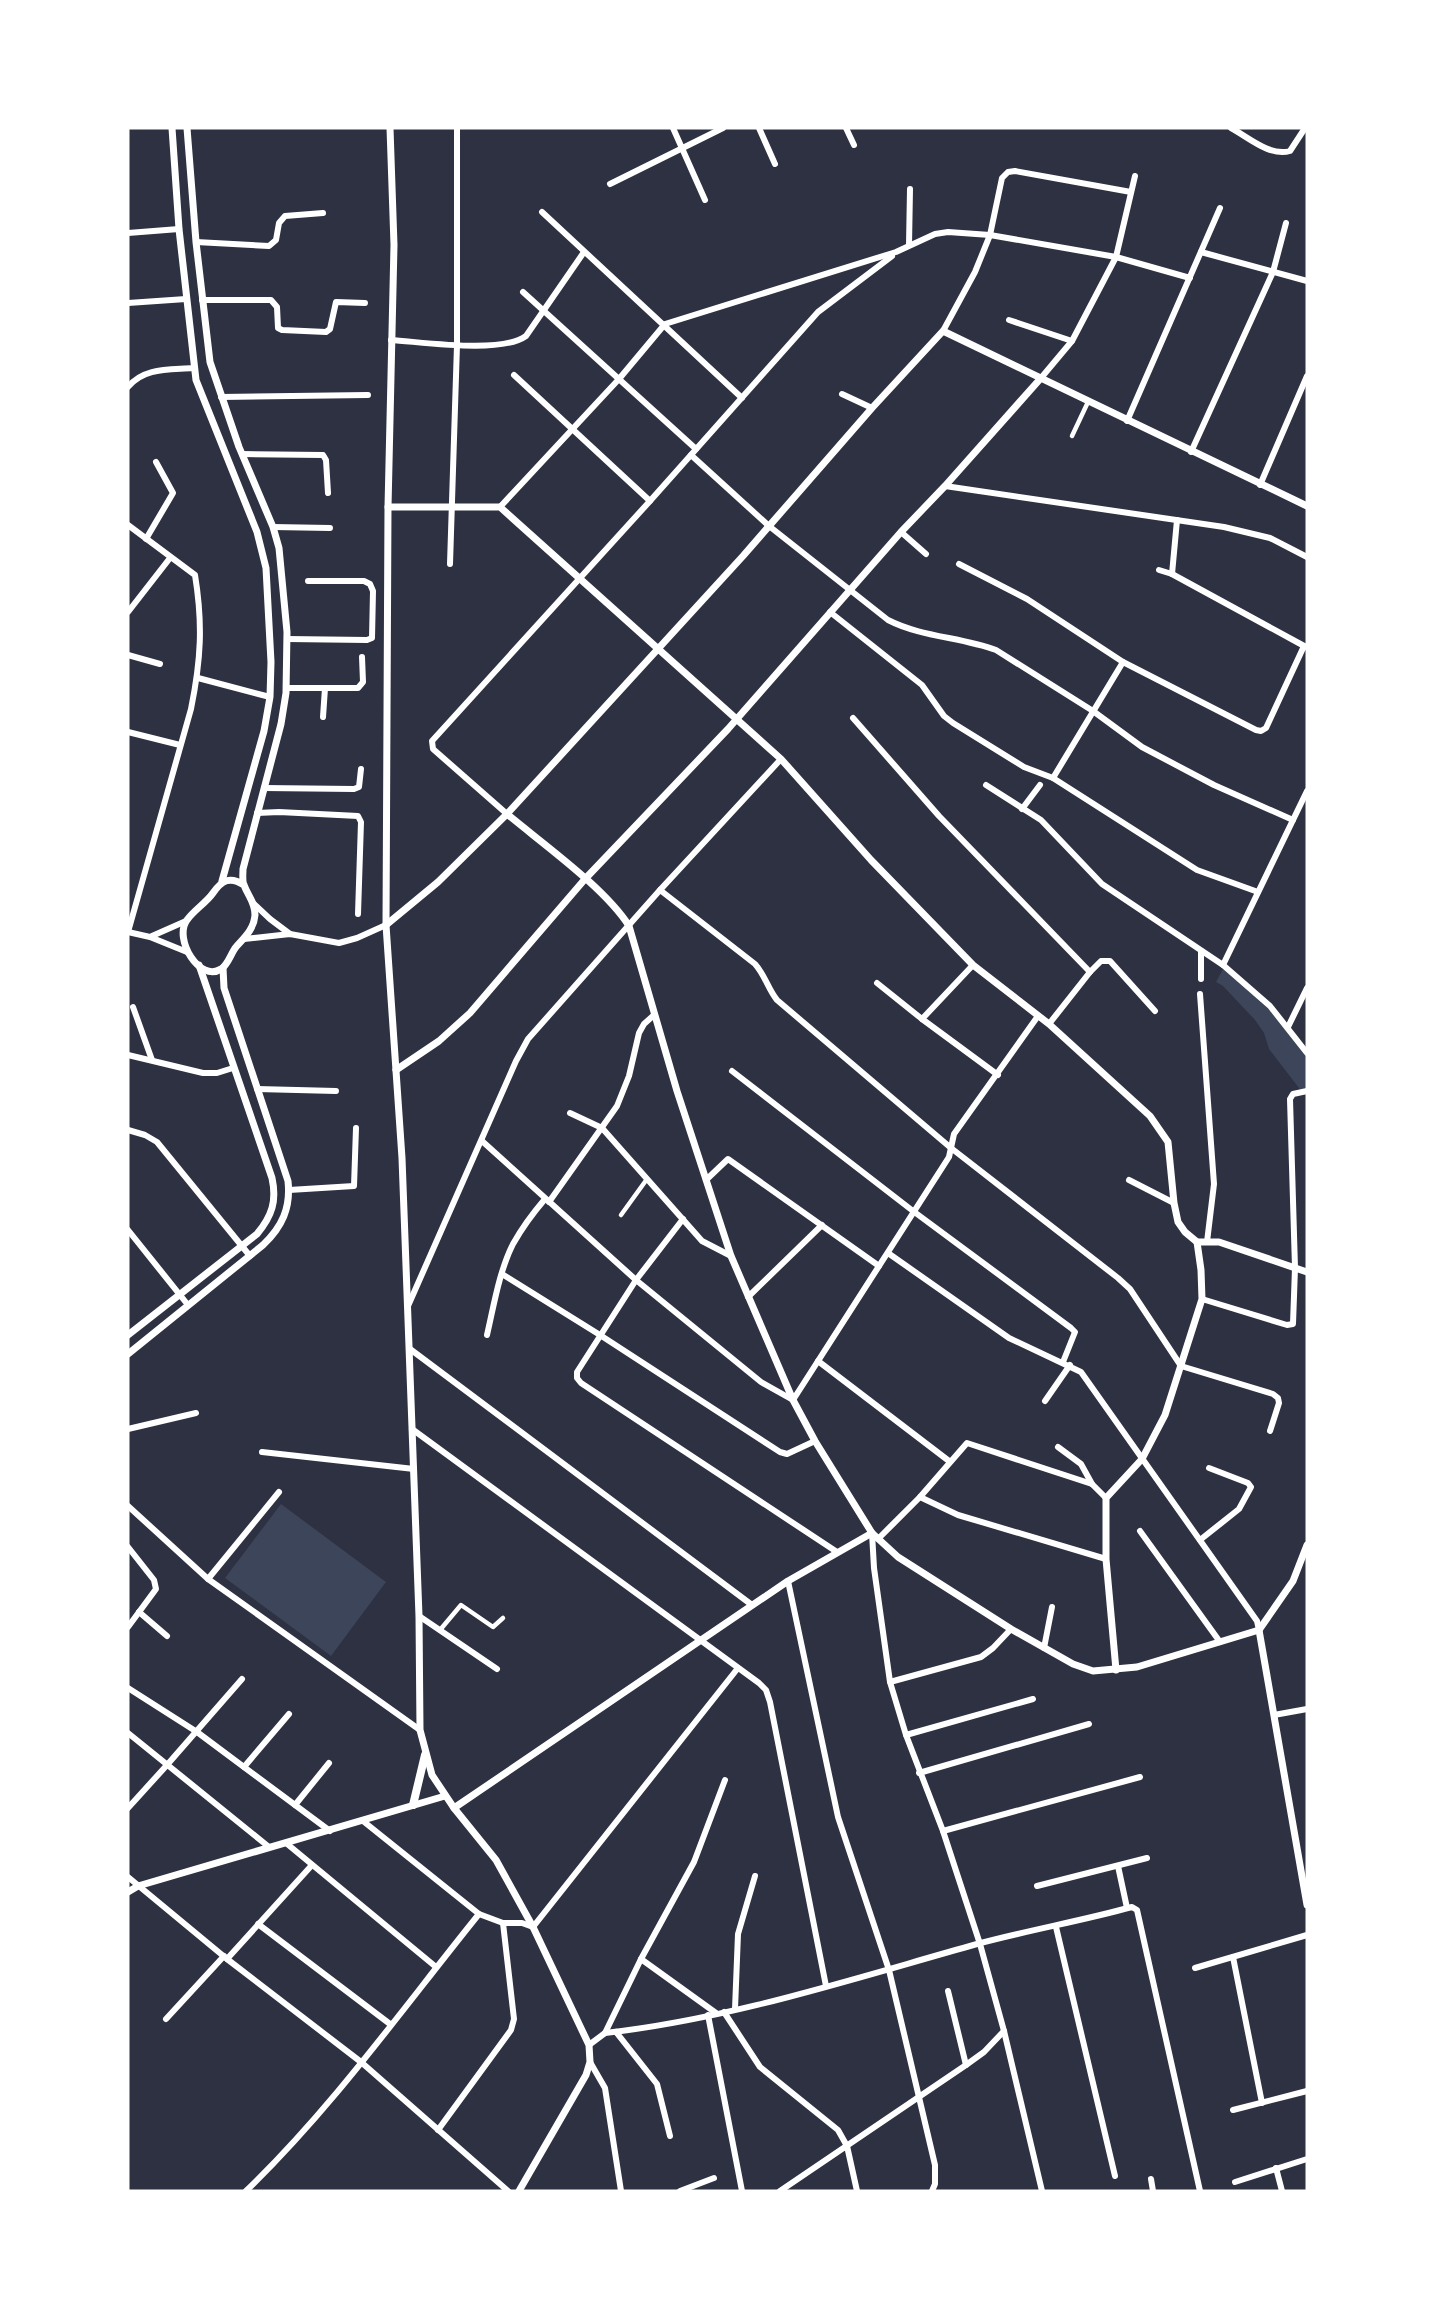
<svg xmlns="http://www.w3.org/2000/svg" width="1435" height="2319" viewBox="0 0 1435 2319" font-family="'Source Sans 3',sans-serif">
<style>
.green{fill:#3c4559}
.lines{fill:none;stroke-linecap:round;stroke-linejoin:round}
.pedestrian{stroke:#fff;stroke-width:4.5}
.minor{stroke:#fff;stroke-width:6}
.tertiary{stroke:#fff;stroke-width:7}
.secondary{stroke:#fff;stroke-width:8}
</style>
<rect width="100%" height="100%" fill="#2d3142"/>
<!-- green -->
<g class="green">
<path d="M1223,969L1268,1007L1307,1056V1088L1302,1092L1269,1049L1264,1033L1255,1020L1223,986L1216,982Z"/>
<path d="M281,1504L386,1582L331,1656L225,1578Z"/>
</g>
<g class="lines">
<!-- pedestrian -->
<g class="pedestrian">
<path d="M1072,436L1088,402"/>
<path d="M621,1215L647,1179"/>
<path d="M440,1630L461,1605L493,1627L503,1618"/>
</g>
<!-- minor -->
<g class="minor">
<path d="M673,128L705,200"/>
<path d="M759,128L775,164"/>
<path d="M846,128L854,145"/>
<path d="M1231,128C1248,137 1270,157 1290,151L1305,128"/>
<path d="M610,184L723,128"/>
<path d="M542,212L742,398"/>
<path d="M128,233L179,229"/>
<path d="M196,242L269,246L276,240L279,223L285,216L323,213"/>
<path d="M909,245L910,189"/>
<path d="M1201,252L1307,281"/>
<path d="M523,292L696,449"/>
<path d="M202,300H271L277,307L278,328L282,330L326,332L330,329L336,302L365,303"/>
<path d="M128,303L186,299"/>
<path d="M1009,320L1072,341"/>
<path d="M943,331L975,272L990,235L1002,178L1008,172L1015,171L1131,192"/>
<path d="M391,340C423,342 501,354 526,336L584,252"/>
<path d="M514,375L650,501"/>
<path d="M1041,378L1072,341L1116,257L1135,176"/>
<path d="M128,387C144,367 170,370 193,368"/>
<path d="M842,394L872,408"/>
<path d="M221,397L368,395"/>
<path d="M1127,421L1220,208"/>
<path d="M1191,452L1273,272L1286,223"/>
<path d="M242,454L323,455L326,460L328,493"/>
<path d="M691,455L769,526L888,620C921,637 961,637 996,650L1093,711L1142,747L1214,785L1293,820"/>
<path d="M1260,485L1307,376"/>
<path d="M945,486L1224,527L1270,538L1307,557"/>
<path d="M500,507L619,379L665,324L896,252L935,234L948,232L990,235L1116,257L1190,278"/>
<path d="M128,525L195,575C203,624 201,660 191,709L128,932"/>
<path d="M273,527L330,528"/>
<path d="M901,532L926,554"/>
<path d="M146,539L173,493L156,462"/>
<path d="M450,564L457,345V128"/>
<path d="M959,564L1027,599L1123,662L1256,730L1261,731L1266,728L1304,646"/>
<path d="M1159,570L1172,574L1306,647"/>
<path d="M1172,574L1177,520"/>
<path d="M128,612L170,558"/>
<path d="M830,612L922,685L944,716L953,723L1024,767L1053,778L1197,870L1258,892"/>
<path d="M287,639L367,640L372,638L373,591L370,584L364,581H308"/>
<path d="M128,655L160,664"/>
<path d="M198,678L270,697"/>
<path d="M286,688H358L363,682L362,657"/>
<path d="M323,717L325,688"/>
<path d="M853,718L939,816L1090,972L1101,961H1110L1155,1011"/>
<path d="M128,732L180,745"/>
<path d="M1053,778L1123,662"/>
<path d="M986,785L1041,820L1102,884L1223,965L1270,1006L1307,1053"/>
<path d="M264,788L354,789L359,787L361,769"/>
<path d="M1022,809L1040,785"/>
<path d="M257,813L279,812L358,816L361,822L358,914"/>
<path d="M507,814L433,749L432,741L650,501L818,312L892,256"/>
<path d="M660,890L755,964C765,975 768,989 777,1000L951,1148L1118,1278L1130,1289L1181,1366L1273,1394L1278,1398L1279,1403L1270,1431"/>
<path d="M254,904L270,919L290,934"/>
<path d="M128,932L150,937L187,952"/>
<path d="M152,936L186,921"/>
<path d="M244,939L290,934L339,943L357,938L386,925"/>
<path d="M1201,951V979"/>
<path d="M1223,965L1307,791"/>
<path d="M877,983L922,1019L998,1075"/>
<path d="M1200,994L1214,1184L1207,1242"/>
<path d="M133,1007L152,1060"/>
<path d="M922,1019L973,965"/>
<path d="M1049,1024L1090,972"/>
<path d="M1288,1027L1307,988"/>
<path d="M128,1055L203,1073H217L233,1068"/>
<path d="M732,1071L913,1211L1071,1328L1075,1332L1063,1362"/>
<path d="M257,1089L336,1091"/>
<path d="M570,1113L602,1128L702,1241L731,1256"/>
<path d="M128,1130L145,1135L157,1142L250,1256"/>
<path d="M482,1141L636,1280L761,1382L793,1400L949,1157L954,1134L1038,1016"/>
<path d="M706,1180L728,1159L879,1266"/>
<path d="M1129,1180L1174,1203"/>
<path d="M289,1190L354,1186L356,1128"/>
<path d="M549,1202L617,1106L629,1076L639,1033L644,1024L654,1015"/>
<path d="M683,1219L636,1280L577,1372V1378L581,1383L837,1552"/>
<path d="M128,1230L188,1305"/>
<path d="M888,1253L1009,1338L1081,1372L1257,1621L1259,1630"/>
<path d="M502,1274L600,1335L780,1452L787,1454L815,1441"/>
<path d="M748,1297L822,1225"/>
<path d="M1202,1299L1287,1325L1293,1324L1295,1268L1290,1099L1293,1094L1307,1091"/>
<path d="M408,1306L516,1061L528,1039L660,890L781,759"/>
<path d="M487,1335C494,1305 499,1272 513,1244C522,1228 533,1213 545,1199"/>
<path d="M410,1349L752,1605"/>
<path d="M818,1361L949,1461"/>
<path d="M1045,1401L1070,1365"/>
<path d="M128,1429L196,1413"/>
<path d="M412,1429L759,1683L766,1690L770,1702L826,1986"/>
<path d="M1058,1447L1081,1464L1092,1484"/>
<path d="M262,1452L414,1469"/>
<path d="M920,1497L958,1515L1106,1559"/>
<path d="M128,1506L208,1579L420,1730"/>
<path d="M1140,1531L1220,1642"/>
<path d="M872,1533L874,1568L890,1682L906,1735L943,1831L980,1944L1004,2031L1042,2191"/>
<path d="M878,1539L920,1497L967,1443L1092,1484L1106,1498"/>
<path d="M1200,1540L1239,1509L1251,1487L1248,1483L1209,1468"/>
<path d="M128,1547L154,1580L156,1589L128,1627"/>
<path d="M208,1579L279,1492"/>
<path d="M788,1581L838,1817L889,1970L935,2165V2184L932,2191"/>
<path d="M139,1612L167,1636"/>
<path d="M419,1616L497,1669"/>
<path d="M1044,1648L1052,1607"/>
<path d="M890,1682L981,1657L993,1648L1011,1629"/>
<path d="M128,1688L197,1732L330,1831"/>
<path d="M1274,1715L1307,1709"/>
<path d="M128,1733L269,1847"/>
<path d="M906,1735L1033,1699"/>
<path d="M244,1767L289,1714"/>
<path d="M919,1773L1089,1724"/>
<path d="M295,1805L329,1763"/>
<path d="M128,1808L167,1765L242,1679"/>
<path d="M363,1821L479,1914L503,1923H522L533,1927L738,1668"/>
<path d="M943,1831L1140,1777"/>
<path d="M286,1843L436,1967"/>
<path d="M1118,1866L1127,1908"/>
<path d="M128,1877L227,1959L361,2062L508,2191"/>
<path d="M1037,1886L1147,1858"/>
<path d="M258,1924L390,2024"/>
<path d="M1056,1927L1115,2176"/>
<path d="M1233,1957L1262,2103"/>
<path d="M227,1959L312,1865"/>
<path d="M641,1959L716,2013"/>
<path d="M1195,1968L1307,1935"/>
<path d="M948,1991L966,2065"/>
<path d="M735,2009L738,1934L755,1876"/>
<path d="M724,2012L760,2067L838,2130L847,2146L857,2191"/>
<path d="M708,2015L742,2191"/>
<path d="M166,2019L224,1956"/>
<path d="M616,2032L657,2084L670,2136"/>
<path d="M605,2033L641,1959L694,1862L725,1780"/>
<path d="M589,2045L605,2033C731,2019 855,1978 977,1944C1029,1930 1081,1921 1132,1907L1137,1910L1200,2191"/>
<path d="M590,2062L605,2088L621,2191"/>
<path d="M1233,2110L1307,2091"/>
<path d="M438,2130L511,2030L514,2019L503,1923"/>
<path d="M1276,2168L1282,2191"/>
<path d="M1151,2179L1153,2191"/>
<path d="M1235,2182L1307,2159"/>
<path d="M246,2191C333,2107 403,2008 479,1914"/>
<path d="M680,2191L714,2178"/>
<path d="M780,2191L966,2065L984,2052L1004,2031"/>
</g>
<!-- tertiary -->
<g class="tertiary">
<path d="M172,128L179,229L196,380L257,532L266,568L271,662L270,697L264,731L222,881"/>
<path d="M187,128L196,242L210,362L239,447L273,527L279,548L287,632L286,693L281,724L243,869C243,874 242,881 244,885C248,896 255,902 255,915C254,929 245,937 236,947C231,953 228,965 221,969C200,983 173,939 187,920C194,910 206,903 213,893C222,880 230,876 244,885"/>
<path d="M390,128L394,245L388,507L386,925L402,1158L419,1616L420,1730L432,1775L454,1808L496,1860L533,1927L589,2045L590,2062L586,2075L519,2191"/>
<path d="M388,507H500L781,759L871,860L973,965L1049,1024L1150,1116L1168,1142L1174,1203L1178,1222L1185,1232L1197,1242L1201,1270L1202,1299L1165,1415L1142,1459L1106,1498V1559L1116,1670"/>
<path d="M507,814C543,844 605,888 629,926L677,1091L731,1256L793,1400L815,1441L872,1533L898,1557L1011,1629L1073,1664L1093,1671L1137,1667L1259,1630"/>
<path d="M386,925L438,882L507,814L743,556L872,408L943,331L1307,506"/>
<path d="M396,1070L439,1041L470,1013L585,879L728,729L901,532L945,486L1041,378"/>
<path d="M1197,1242H1219L1307,1272"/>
<path d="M128,1335L257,1234C272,1216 277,1201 272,1178L199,965"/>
<path d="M128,1354L263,1245C282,1227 291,1208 288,1181L224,988L223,968"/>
<path d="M1259,1630L1307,1905"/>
<path d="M1259,1630L1293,1581L1307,1545"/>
<path d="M454,1808L788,1581L872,1533"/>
<path d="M128,1892L138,1886L445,1796"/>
</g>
<!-- secondary -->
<path class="secondary" d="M413,1805L425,1755"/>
</g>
<!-- border -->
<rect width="1435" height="2319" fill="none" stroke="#ffffff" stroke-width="259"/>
</svg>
